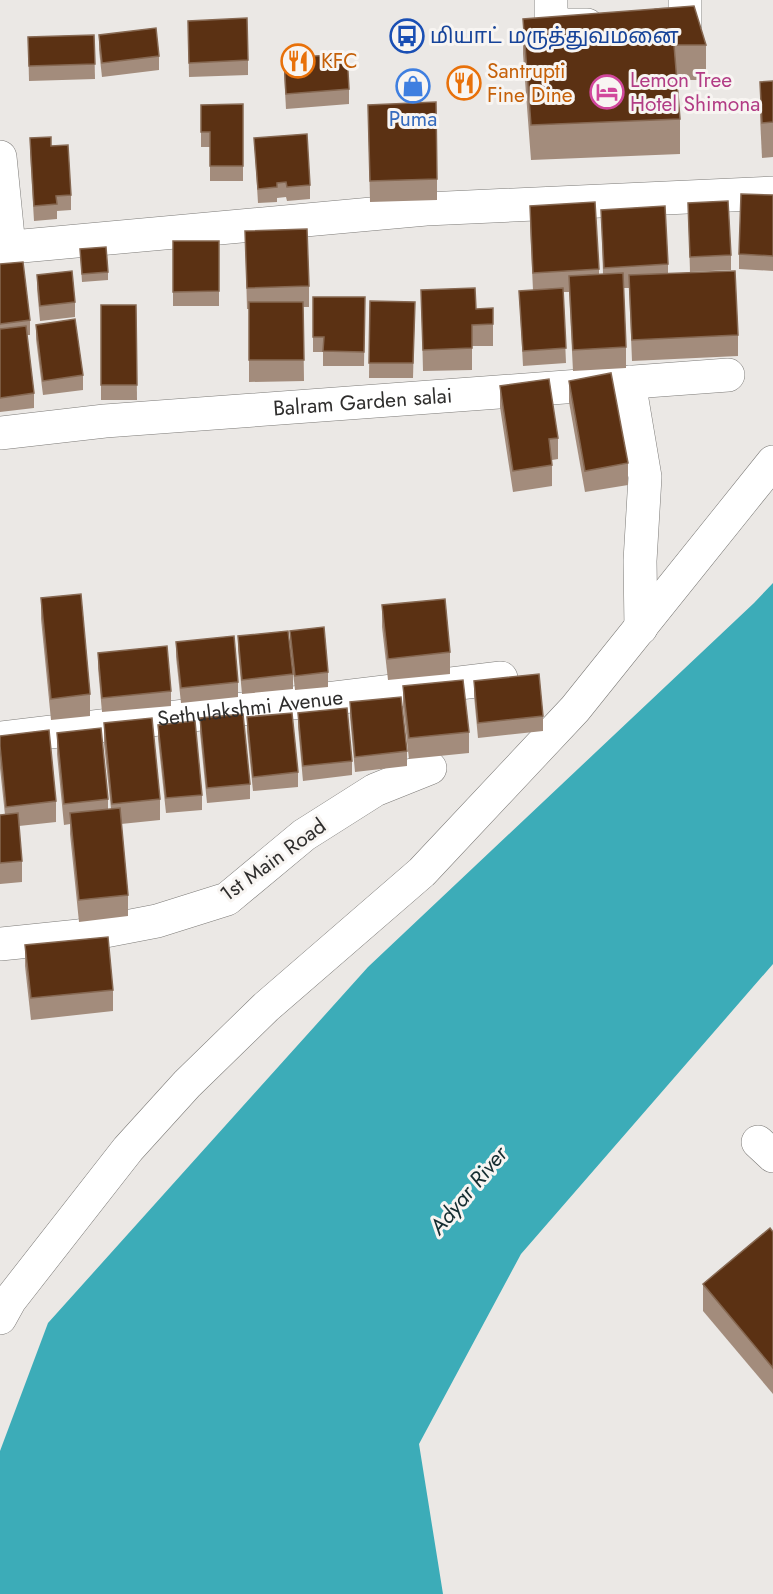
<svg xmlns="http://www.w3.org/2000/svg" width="773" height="1594" viewBox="0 0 773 1594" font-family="Jost,'Noto Sans Tamil',sans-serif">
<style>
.water{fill:#3cacb8}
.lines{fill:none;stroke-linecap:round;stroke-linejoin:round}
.minor-casing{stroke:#7c7a77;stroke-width:34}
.minor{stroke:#fff;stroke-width:33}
.wall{fill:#a38c7c}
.building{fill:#5b3113;stroke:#866852;stroke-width:1.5}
.labels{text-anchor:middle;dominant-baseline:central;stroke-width:6;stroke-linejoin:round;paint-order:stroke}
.transit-label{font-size:21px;fill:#164399;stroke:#f8f5f2;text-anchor:start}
.food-label{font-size:21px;fill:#c56008;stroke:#f8f5f2;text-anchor:start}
.hotel-label{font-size:21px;fill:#b23c85;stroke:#f8f5f2;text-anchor:start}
.shop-label{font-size:21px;fill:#366cbe;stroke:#f8f5f2}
.street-label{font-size:21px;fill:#2f2e2d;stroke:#f8f5f2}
.water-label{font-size:22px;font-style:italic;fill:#152e31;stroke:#f8f5f2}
</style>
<rect width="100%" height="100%" fill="#ebe8e5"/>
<!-- water -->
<path class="water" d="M773,583V964L521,1254L419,1444L443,1594H0V1451L48,1323L368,967L754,603Z"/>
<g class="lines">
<defs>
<g id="minor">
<path d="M551,0V25H587"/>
<path d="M659,25L685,24V0"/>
<path d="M0,157L9,247"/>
<path d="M0,248L426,209L773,193"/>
<path d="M629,382L645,477L640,561L641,628"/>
<path id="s1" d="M0,433L105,421L728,375"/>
<path id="s2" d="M0,738L501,678"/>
<path d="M0,944L79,936L157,921L227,899L304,835L375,790L430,768"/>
<path d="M758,1142L773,1156"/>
<path d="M0,1318L10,1300L128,1149L187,1084L266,1007L422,872L575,709L773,462"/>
</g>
</defs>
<!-- minor casing -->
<use href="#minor" class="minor-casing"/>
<!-- minor -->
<use href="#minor" class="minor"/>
</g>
<!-- wall -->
<g class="wall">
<path d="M523,19L706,45V80H677L680,119V154L531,160L523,54Z"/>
<path d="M188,21L248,60V75L189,77Z"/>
<path d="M94,35L95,79L29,81L28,37Z"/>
<path d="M99,35L159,56V70L102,77L99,50Z"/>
<path d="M284,58L349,89V104L286,109L284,73Z"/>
<path d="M773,81V157L762,158L760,117V82Z"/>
<path d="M243,104V181H210V147H201V105Z"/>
<path d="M368,105L437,179V200L370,202Z"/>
<path d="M30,138L51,146L71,195V210L57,211V219L34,221L30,153Z"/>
<path d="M254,138L310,185V199L287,201L286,197L277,198V202L258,203Z"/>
<path d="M773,195V271L739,269V254Z"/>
<path d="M688,203L731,255V270L690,272Z"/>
<path d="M530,206L599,269V274H603L601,210L668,264V274L738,335V356L632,361L629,288H623L626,347V368L573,371L569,292H563L566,363L523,366L519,291L533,290L530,227Z"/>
<path d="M245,231L309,286V307H303L304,381L249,382V309H247Z"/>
<rect x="173" y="241" width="46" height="65"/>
<path d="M80,249L108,272V280L82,282Z"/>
<path d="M0,264L30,320V335H27L34,393V408L0,412Z"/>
<path d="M37,275L75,302V317L40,321L37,289Z"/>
<path d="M421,290L476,309L493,324V346H472V370L423,371Z"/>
<path d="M313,297H365L364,366H323V352H313Z"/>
<path d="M370,301L415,302L413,378H369Z"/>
<path d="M101,305H136L137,400H101Z"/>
<path d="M36,325L83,375V390L43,395L36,339Z"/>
<path d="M569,381L628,463V485L585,492L569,402Z"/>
<path d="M500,386L558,438V459L552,460V486L513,492L500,407Z"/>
<path d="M41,598L90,694V716L51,720L41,619Z"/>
<path d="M382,605L450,652V674L388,680L382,627Z"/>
<path d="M290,631L328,672V687L295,690L290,645Z"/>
<path d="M238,636L293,674V689L242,694L238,650Z"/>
<path d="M176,642L238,682V697L181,703L176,657Z"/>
<path d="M98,653L171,691V706L102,712L98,668Z"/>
<path d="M474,681L543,716V731L478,738L474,696Z"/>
<path d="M403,686L469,732V753L409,759L403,707Z"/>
<path d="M350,702L407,751V766L355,772L350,717Z"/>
<path d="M298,713L352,761V775L303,781L298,727Z"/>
<path d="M247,717L298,772V787L253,791L247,732Z"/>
<path d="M200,718L250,784V799L207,803L200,733Z"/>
<path d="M104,723L160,799V820L121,824L128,895V916L79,922L70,834V824L64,825L57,754V733L108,799V809H111L104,744Z"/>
<path d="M158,725L202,795V810L166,813L158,739Z"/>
<path d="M0,736L56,801V822L19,826L22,861V882L0,884V815H5L0,768Z"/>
<path d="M25,945L113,990V1011L31,1020L25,966Z"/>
<path d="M773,1232V1394L703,1311V1284Z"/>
</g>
<!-- building -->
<g class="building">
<path d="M694,6L706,45H674L680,119L531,125L523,19Z"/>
<path d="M247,18L248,60L189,63L188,21Z"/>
<path d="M156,28L159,56L102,63L99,35Z"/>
<path d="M94,35L95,64L29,66L28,37Z"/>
<path d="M347,54L349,89L286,94L284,58Z"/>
<path d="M773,81V122L762,123L760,82Z"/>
<path d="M436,102L437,179L370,181L368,105Z"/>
<path d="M243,104V166H210V132H201V105Z"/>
<path d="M307,134L310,185L287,187L286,182L277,183V187L258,189L254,138Z"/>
<path d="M51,137V146L68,145L71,195L56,196L57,204L34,206L30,138Z"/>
<path d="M741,194L773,195V256L739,254Z"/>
<path d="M728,201L731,255L690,257L688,203Z"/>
<path d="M595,202L599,269L533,273L530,206Z"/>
<path d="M665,206L668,264L604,268L601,210Z"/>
<path d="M307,229L309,286L247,288L245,231Z"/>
<path d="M173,241H219V291L173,292Z"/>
<path d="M106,247L108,272L82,274L80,249Z"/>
<path d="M23,262L30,320L0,324V264Z"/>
<path d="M72,271L75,302L40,306L37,275Z"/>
<path d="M735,271L738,335L632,340L629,275Z"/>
<path d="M623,273L626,347L573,350L569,276Z"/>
<path d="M475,288L476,309L493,308V324L472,325V348L423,350L421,290Z"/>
<path d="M563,288L566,348L523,351L519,291Z"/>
<path d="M313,297H365L364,352L323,351L324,337H313Z"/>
<path d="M370,301L415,302L413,363H369Z"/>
<path d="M249,302H303L304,360H249Z"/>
<path d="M101,305H136L137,385H101Z"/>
<path d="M75,319L83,375L43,381L36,325Z"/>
<path d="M26,326L34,393L0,398V329Z"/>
<path d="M611,373L628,463L585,471L569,381Z"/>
<path d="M549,379L558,438L549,439L552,465L513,471L500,386Z"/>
<path d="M81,594L90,694L51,699L41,598Z"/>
<path d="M445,599L450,652L388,659L382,605Z"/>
<path d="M324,627L328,672L295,676L290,631Z"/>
<path d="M288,631L293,674L242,680L238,636Z"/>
<path d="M234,636L238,682L181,688L176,642Z"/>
<path d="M167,646L171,691L102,698L98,653Z"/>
<path d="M539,674L543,716L478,723L474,681Z"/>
<path d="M463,680L469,732L409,738L403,686Z"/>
<path d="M401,697L407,751L355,757L350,702Z"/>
<path d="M347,708L352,761L303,766L298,713Z"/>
<path d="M292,713L298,772L253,777L247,717Z"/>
<path d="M243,714L250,784L207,788L200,718Z"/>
<path d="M152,718L160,799L112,804L104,723Z"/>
<path d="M195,721L202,795L166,798L158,725Z"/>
<path d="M101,728L108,799L64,804L57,733Z"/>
<path d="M49,730L56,801L6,807L0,746V736Z"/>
<path d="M120,808L128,895L79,900L70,813Z"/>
<path d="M18,813L22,861L0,863V815Z"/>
<path d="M108,937L113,990L31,998L25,945Z"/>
<path d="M770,1228L773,1232V1368L703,1284Z"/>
</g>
<!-- icons -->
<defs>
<symbol id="bus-ring" viewBox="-11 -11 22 22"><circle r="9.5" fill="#f8f5f2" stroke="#1a4fb4" stroke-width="1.5"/><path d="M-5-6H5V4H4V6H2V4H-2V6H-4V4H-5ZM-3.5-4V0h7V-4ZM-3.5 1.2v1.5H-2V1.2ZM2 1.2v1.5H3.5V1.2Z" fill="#1a4fb4"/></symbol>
<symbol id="restaurant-ring" viewBox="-11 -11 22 22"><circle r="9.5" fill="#f8f5f2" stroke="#e8710a" stroke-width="1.5"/><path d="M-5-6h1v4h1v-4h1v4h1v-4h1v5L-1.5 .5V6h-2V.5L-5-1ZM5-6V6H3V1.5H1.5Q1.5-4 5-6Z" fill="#e8710a"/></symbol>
<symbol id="shop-ring" viewBox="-11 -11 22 22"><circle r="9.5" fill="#f8f5f2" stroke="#3f7fe0" stroke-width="1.5"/><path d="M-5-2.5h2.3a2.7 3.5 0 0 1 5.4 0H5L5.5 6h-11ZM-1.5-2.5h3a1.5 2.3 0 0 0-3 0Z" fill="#3f7fe0"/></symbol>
<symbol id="hotel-ring" viewBox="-11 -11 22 22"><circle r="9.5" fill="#f8f5f2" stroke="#d1479c" stroke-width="1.5"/><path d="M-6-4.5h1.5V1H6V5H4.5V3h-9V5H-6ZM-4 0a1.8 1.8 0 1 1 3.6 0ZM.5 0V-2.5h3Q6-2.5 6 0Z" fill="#d1479c"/></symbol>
</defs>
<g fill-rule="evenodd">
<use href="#bus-ring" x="388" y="17" width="38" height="38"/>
<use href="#restaurant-ring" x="279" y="42" width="38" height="38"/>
<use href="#restaurant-ring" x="445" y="64" width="38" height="38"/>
<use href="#shop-ring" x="394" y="67" width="38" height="38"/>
<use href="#hotel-ring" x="588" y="73" width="38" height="38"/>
</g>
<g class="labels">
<!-- transit labels -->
<g class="transit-label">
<text x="430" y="36">மியாட் மருத்துவமனை</text>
</g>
<!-- food labels -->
<g class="food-label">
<text x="321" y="61">KFC</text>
<text x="487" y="71">Santrupti<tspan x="487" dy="24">Fine Dine</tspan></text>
</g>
<!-- hotel labels -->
<g class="hotel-label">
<text x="630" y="80">Lemon Tree<tspan x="630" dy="24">Hotel Shimona</tspan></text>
</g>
<!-- shop labels -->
<g class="shop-label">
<text x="413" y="119">Puma</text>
</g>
<!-- street labels -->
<g class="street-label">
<text stroke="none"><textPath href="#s1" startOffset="364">Balram Garden salai</textPath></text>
<text stroke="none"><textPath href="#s2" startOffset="252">Sethulakshmi Avenue</textPath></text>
<text transform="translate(273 860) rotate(-36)">1st Main Road</text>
</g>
<!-- water labels -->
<g class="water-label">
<text transform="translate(468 1190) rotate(-50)">Adyar River</text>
</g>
</g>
</svg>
